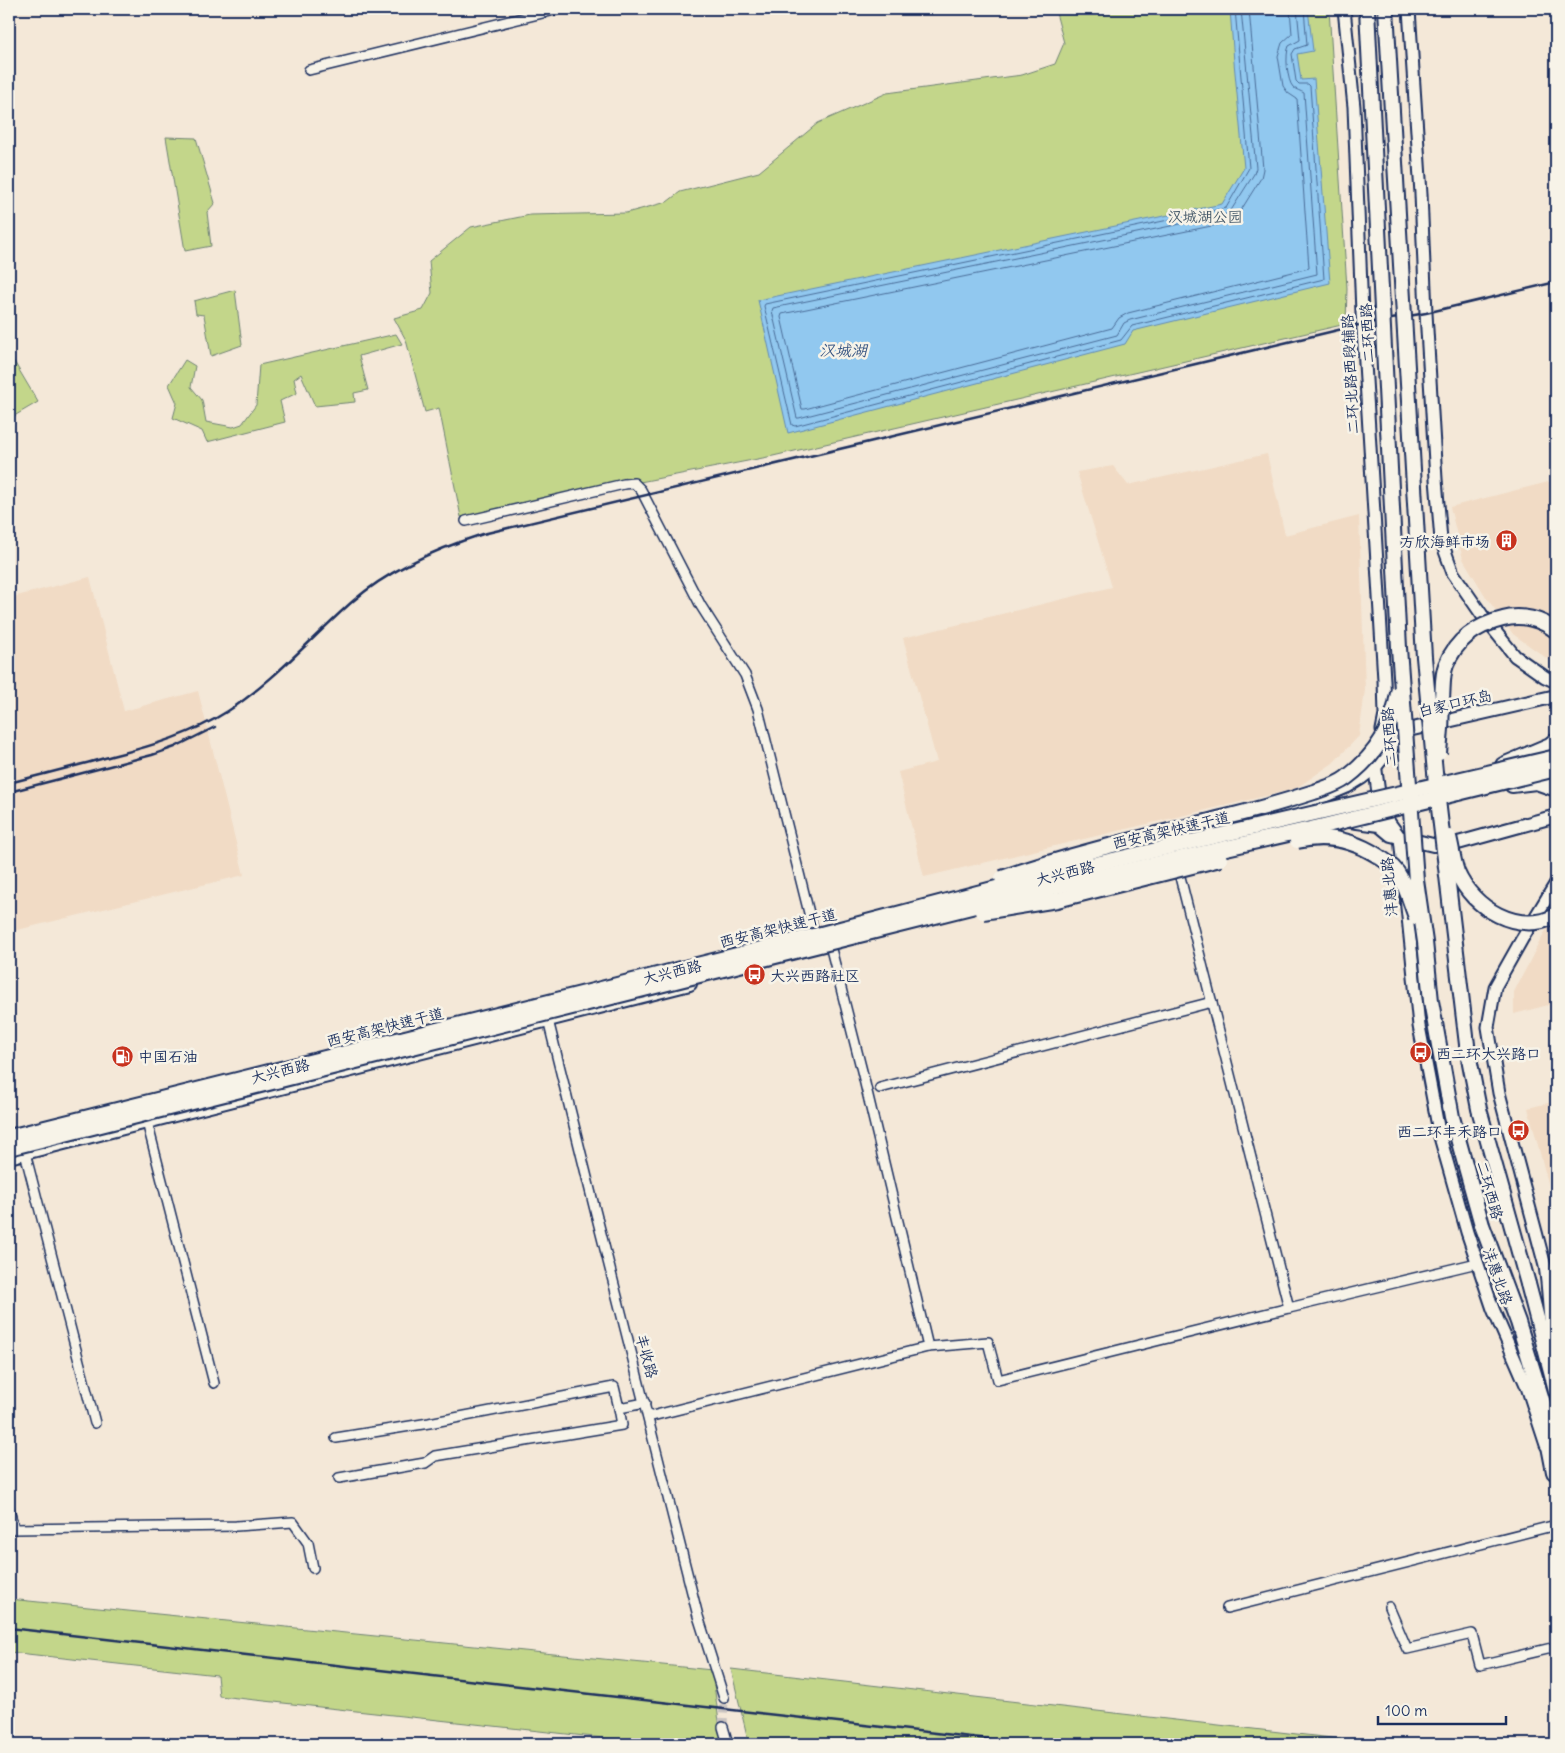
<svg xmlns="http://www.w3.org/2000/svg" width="1565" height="1753" viewBox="0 0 1565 1753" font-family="Delius,'LXGW WenKai TC',sans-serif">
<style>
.built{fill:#f1dbc5}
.green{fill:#c3d68a;stroke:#6f8274}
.water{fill:#91c8ef;stroke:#628bb5}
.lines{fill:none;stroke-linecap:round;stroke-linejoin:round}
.shore{stroke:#4a6c98;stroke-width:1}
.minor-tunnel{stroke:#c9c3c0;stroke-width:9;stroke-dasharray:9 4.5;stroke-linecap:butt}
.minor-casing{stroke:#1b2f5e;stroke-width:12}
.secondary-casing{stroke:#1b2f5e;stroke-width:15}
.primary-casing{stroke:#1b2f5e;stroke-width:16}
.trunk-casing{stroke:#1b2f5e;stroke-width:18}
.minor{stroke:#f7f3e8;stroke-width:9}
.secondary{stroke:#f7f3e8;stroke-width:11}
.primary{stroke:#f7f3e8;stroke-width:12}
.trunk{stroke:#f7f3e8;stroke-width:14}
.rail{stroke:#1b2f5e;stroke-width:2.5}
.trunk-bridge-casing{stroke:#1b2f5e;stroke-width:18;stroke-linecap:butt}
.trunk-bridge{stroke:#f7f3e8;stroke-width:14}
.labels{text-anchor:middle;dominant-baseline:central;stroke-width:5;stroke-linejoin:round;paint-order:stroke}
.park-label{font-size:15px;fill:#455969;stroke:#f7f3e8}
.street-label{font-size:15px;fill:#1b2f5e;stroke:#f7f3e8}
.poi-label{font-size:15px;fill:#1b2f5e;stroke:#f7f3e8;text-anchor:start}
.water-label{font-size:16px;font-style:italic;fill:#385582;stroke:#f7f3e8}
</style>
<rect width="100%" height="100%" fill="#f4e8d8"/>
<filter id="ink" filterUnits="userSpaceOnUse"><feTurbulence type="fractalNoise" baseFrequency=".02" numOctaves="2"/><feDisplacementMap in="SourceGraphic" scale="10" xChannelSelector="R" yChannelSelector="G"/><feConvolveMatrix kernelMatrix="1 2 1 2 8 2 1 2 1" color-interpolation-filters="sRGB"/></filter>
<g filter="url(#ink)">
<!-- built -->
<g class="built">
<path d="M1267,454L1285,535L1359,516L1365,690L1359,736L1333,763L1295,789L924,877L898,772L937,762L903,638L1112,587L1077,472L1113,466L1128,485Z"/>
<path d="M1556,480V665L1513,634L1486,597L1463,559L1450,507Z"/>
<path d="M90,577L124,711L198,691L244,875L9,932V598Z"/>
<path d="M1556,916V1003L1514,1014V992L1543,935Z"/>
<path d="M1556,1101V1213L1528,1108Z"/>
</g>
<!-- green -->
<g class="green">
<path d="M1055,9H1329L1347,288L1346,324L773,456L461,517L439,408L425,412L406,340L394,318L423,310L432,293L429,261L471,227L530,215L626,213L667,202L680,192L759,172L818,123L887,93L1022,75L1055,64L1064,43Z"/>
<path d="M166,137L196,138L215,203L207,212L211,246L185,251Z"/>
<path d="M235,290L242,345L211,356L204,315L196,314L194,301Z"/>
<path d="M396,334L402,344L359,356L368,390L354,393L355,402L315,406L301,374L294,379L297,393L280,401L285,422L207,442L202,431L173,418L177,403L169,385L185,360L195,366L191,387L202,400L206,422L233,427L242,424L256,405L259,365Z"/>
<path d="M9,353L38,402L9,419Z"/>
<path d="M9,1599L712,1670L722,1744H658L219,1696L217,1675L9,1652Z"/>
<path d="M731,1669L1384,1744H749Z"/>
</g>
<!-- water -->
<path class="water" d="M1230,9H1308L1313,51L1297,54L1301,80L1314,79L1330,283L1133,331L1125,344L788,433L758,300L1222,204L1244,168L1234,62Z"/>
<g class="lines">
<!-- shore -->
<g class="shore">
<path d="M1235,9L1249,168L1226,208L765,304L764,306L792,425L795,426L1121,340L1132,326L1324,279L1310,86L1308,84H1299L1296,81L1292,54L1295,49L1307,45L1304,9"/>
<path d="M1241,9L1256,168L1254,174L1230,212L1224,215L773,308L772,311L797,418H799L1117,335L1124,323L1130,320L1317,274L1304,93C1301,91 1296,90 1293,87C1287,81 1285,54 1289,46L1300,40L1297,9"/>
<path d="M1249,9L1263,169L1261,178L1238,215L1232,220L1226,223L782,314L781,317L802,409H805L1112,328L1119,318L1128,313L1309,268L1297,99L1288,93L1283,86L1278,56L1282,43L1292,34L1290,9"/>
</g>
<!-- minor-tunnel -->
<path class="minor-tunnel" d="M723,1727L724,1698"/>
<defs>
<g id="minor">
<path d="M309,70L559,9"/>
<path d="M466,521L624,484L634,483L641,490L701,606L745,675L758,709L813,929"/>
<path d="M1177,865L1289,1308L1477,1263"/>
<path d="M548,1020L592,1198L698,1616L724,1698"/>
<path d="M880,1088L1212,1002"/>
<path d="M147,1122L214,1383"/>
<path d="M25,1153L95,1423"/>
<path d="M928,1347L988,1342L998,1380L1289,1308"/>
<path d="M648,1417L928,1347L863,1075L831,949"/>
<path d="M336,1438L429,1423L614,1387L619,1408"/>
<path d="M339,1478L425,1463L435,1456L622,1425L619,1408L645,1403"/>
<path d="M9,1509L14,1529L236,1526L293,1522L308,1543L313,1568"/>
<path d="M1389,1607L1407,1649L1472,1634L1480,1665L1556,1647"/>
<path d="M1227,1608L1556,1525"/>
<path d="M723,1727L728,1744"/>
</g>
<g id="secondary">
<path d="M1344,9L1354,107L1362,313L1384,680L1385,715L1382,730"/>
<path d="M1409,9L1421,194L1426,313L1436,479L1441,540L1453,573L1482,615L1515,656L1545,677L1556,682"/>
<path d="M1400,838L1419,1026L1440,1137L1467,1232L1493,1309L1527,1387L1546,1445"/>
<path d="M1556,883L1522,939L1495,987L1488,1027L1499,1093L1545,1266C1550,1297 1548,1328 1556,1358"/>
</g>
<g id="primary">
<path d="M1375,767L1381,812L1397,834"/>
<path d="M1281,809L1317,799L1348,786L1361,778L1375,767L1404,731L1556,696"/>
<path d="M1350,821L1379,825L1391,835L1433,845L1458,843L1556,816"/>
<path d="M1117,853L1213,827"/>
<path d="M9,1157L690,984"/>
</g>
<g id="trunk">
<path d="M1503,765L1550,745L1556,740"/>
<path d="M1512,785L1536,782L1556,789"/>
<path d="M1482,1225L1518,1322L1556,1445"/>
<path d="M1528,1284L1556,1390"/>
<path d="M1547,1436L1554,1472"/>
</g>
</defs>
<!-- minor casing -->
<use href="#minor" class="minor-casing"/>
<!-- secondary casing -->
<use href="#secondary" class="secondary-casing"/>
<!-- primary casing -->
<use href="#primary" class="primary-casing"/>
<!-- trunk casing -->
<use href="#trunk" class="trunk-casing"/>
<!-- minor -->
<use href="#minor" class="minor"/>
<!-- secondary -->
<use href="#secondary" class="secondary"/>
<!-- primary -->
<use href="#primary" class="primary"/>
<!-- trunk -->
<use href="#trunk" class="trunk"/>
<!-- rail -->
<g class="rail">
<path d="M9,783C43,774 77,766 112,756C152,746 192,734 228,711C274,681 311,638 353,601C390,569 436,549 483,534L1288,342L1363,324L1426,313L1556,282"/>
<path d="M9,792L152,755L175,747L215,727"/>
<path d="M9,1628L1032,1744"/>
</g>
<defs>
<g id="trunk-bridge">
<path d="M1367,9L1399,648L1416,880L1425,942L1431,1001L1452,1117L1482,1225"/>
<path d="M1386,9L1424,657L1436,783L1468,1053L1479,1109L1528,1284"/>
<path d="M1439,753C1441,735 1442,717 1442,699C1443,688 1442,675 1446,665C1456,640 1477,625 1503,619C1521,614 1542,619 1556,631"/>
<path d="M1449,837C1452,848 1453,861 1457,872C1473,909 1518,935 1556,916"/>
<path d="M1297,841C1326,834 1353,840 1378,856C1386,861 1396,868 1400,877C1407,889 1411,904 1416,917"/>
<path d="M1002,878C1076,852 1154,835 1230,816C1259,809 1286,801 1314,792C1325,788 1337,785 1346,778C1374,757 1393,729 1398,693"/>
<path d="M983,912L1057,900L1220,859"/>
<path d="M9,1137L821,934L1027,880L1556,757"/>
<path d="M9,1148L1027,893L1319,827L1556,769"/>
</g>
</defs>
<!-- trunk-bridge casing -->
<use href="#trunk-bridge" class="trunk-bridge-casing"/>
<!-- trunk-bridge -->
<use href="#trunk-bridge" class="trunk-bridge"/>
</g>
</g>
<!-- icons -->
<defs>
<symbol id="building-disc" viewBox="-11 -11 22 22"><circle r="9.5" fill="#c8321e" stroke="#f7f3e8"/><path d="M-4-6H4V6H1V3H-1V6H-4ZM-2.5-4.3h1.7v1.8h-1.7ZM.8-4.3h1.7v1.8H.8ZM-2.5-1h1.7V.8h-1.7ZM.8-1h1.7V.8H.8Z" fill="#fff"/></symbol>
<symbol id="bus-disc" viewBox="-11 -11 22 22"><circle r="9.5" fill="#c8321e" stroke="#f7f3e8"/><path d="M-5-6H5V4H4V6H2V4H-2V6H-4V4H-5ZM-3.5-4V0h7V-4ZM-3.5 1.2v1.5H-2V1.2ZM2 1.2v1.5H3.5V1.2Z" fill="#fff"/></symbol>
<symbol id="fuel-disc" viewBox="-11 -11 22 22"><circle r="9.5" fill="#c8321e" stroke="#f7f3e8"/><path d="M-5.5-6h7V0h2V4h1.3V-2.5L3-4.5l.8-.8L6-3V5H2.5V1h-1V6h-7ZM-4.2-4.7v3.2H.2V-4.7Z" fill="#fff"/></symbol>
</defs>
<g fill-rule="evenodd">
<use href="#building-disc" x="1494" y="528" width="25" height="25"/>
<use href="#bus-disc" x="742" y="962" width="25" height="25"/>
<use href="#bus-disc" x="1408" y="1040" width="25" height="25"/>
<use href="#fuel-disc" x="110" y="1044" width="25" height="25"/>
<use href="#bus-disc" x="1506" y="1118" width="25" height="25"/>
</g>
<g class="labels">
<!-- park labels -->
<g class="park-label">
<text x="1205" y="216">汉城湖公园</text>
</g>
<!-- street labels -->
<g class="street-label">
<text transform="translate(1367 333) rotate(-93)">二环西路</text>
<text transform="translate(1350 374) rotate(-93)">二环北路西段辅路</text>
<text transform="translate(1455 703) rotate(-13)">白家口环岛</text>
<text transform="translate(1389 737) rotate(-94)">二环西路</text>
<text transform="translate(1171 830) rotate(-13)">西安高架快速干道</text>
<text transform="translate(1065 873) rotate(-14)">大兴西路</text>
<text transform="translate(1389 887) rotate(-95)">沣惠北路</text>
<text transform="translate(778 928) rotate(-14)">西安高架快速干道</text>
<text transform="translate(672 972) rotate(-14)">大兴西路</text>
<text transform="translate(385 1027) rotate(-14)">西安高架快速干道</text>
<text transform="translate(280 1071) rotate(-14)">大兴西路</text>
<text transform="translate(1490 1190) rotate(74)">二环西路</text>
<text transform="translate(1498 1276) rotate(71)">沣惠北路</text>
<text transform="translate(647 1356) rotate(75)">丰收路</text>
</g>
<!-- poi labels -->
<g class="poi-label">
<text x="1490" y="541" text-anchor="end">方欣海鲜市场</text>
<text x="770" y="975">大兴西路社区</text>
<text x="1436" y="1053">西二环大兴路口</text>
<text x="138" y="1056">中国石油</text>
<text x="1502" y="1131" text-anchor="end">西二环丰禾路口</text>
</g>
<!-- water labels -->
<g class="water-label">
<text x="843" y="350">汉城湖</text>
</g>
</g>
<!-- margin -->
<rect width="1565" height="1753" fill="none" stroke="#f7f3e8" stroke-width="30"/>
<rect x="15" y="15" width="1535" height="1723" fill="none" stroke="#1b2f5e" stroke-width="2" filter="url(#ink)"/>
<!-- scale -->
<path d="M1378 1716v8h128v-8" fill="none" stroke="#1b2f5e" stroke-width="2.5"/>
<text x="1385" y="1716" font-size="15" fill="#1b2f5e" stroke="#f7f3e8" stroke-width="4" paint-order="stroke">100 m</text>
</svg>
